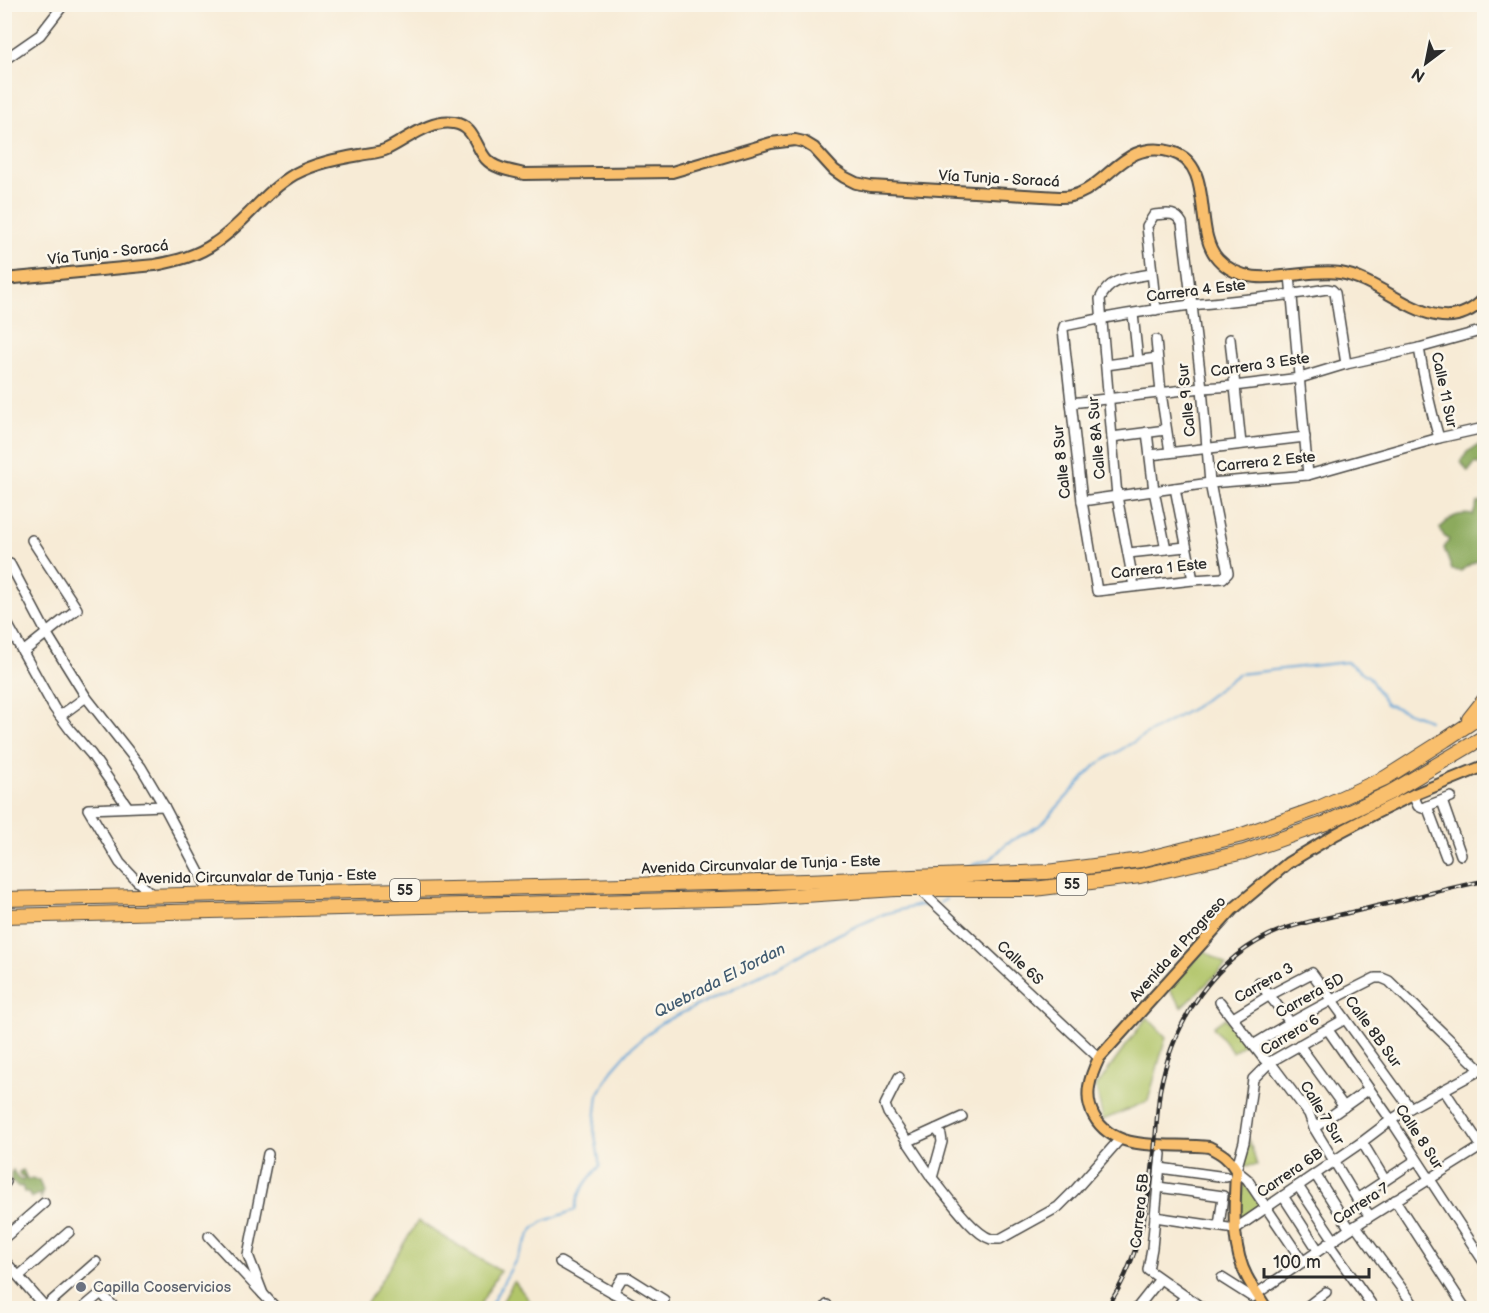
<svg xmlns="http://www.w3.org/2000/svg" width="1489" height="1313" viewBox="0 0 1489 1313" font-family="'Balsamiq Sans',sans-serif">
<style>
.green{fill:#b1c569;stroke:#6e784a;stroke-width:1.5}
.forest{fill:#8caa5d;stroke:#5c6a44;stroke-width:1.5}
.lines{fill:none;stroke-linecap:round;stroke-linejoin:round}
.stream{stroke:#63a4d7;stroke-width:2}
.minor-casing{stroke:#4a4845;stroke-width:12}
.major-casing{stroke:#4a4845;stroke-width:14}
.highway-casing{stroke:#4a4845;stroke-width:16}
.minor{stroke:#fff;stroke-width:9}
.major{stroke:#f9bf6d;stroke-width:10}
.highway{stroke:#f9bf6d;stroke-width:14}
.rail-casing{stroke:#2b2b2b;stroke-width:4.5}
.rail{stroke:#fbf7ec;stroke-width:2;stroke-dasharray:7;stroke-linecap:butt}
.worship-dot{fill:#6b7280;stroke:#fbf7ec;stroke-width:2}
.labels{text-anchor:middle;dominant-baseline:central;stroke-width:5;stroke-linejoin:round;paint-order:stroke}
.shield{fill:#fbf7ec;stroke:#696865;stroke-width:1.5}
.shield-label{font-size:14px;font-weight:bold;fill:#2b2b2b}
.street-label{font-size:15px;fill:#2b2b2b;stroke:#fbf7ec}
.worship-label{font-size:15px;fill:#5b616d;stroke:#fbf7ec;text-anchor:start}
.water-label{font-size:16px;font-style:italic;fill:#415b70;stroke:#fbf7ec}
</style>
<rect width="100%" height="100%" fill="#fbf7ec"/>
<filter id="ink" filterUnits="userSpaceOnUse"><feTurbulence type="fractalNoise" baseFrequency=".0167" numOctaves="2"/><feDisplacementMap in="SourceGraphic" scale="12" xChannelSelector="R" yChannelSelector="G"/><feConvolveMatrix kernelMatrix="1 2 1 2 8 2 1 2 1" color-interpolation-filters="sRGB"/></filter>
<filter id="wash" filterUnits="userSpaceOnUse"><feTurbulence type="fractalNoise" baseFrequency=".008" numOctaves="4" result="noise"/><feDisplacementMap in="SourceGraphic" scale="24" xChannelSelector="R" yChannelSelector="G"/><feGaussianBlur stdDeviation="1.35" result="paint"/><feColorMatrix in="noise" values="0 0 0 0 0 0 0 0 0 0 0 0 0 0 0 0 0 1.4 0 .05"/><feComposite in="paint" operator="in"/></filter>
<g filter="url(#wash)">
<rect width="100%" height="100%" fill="#f7ebd6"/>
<!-- green -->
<g class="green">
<path d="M1204,950L1226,965L1182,1007L1169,989Z"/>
<path d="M1147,1017L1166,1037L1148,1101L1103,1120L1096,1087Z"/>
<path d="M1225,1018L1245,1043L1233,1052L1213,1027Z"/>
<path d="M1249,1140L1257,1165L1243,1166Z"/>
<path d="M1244,1182L1261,1206L1239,1222Z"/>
<path d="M418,1221L500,1271L478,1308H364Z"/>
<path d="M514,1281L533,1305V1308H499Z"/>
</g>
<!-- forest -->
<g class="forest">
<path d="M1482,443H1484V466L1475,463L1468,472L1461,462L1467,452Z"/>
<path d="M1484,501V560C1476,559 1467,566 1461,571L1452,570L1444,548L1449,540L1444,536L1440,528C1451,517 1457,512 1473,515L1477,503Z"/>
<path d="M13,1170L17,1178L22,1181L24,1179V1176H20L19,1172L23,1170L27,1179L39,1180L43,1191L41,1198L40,1194L36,1195L32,1198L28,1193L24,1192L22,1186L19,1187L11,1181V1173Z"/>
</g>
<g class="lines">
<!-- stream -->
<g class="stream">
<path d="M969,866L991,859L1007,843L1041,825L1096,765L1140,738L1195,707L1238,674L1347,662L1369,677L1386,704L1429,720"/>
<path d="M940,903L946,899"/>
<path d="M489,1308L533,1229L542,1222L575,1210C578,1191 587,1180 600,1166L594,1129L598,1095L612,1070L633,1046L661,1023L786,963L839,934L884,914L920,905L930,906"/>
</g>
</g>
</g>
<g filter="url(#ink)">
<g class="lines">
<defs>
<g id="minor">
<path d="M4,60L40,35L64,4"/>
<path d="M1290,275L1308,475"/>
<path d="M1156,310L1147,226L1154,215C1167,214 1175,211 1182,223L1202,388L1210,483L1228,573L1223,578L1193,580L1097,591L1082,501L1063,330L1064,326C1106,317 1149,310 1191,305C1237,300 1281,297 1327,289L1332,290L1335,293L1346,364"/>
<path d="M1133,314L1138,361"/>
<path d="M1230,339L1241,444"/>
<path d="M1156,340L1161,393L1170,452"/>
<path d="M1419,348C1424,379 1430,408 1439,438"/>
<path d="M1106,365L1157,358"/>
<path d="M1071,403L1202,388L1234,386L1300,378L1346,364L1419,348L1484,330"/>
<path d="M1147,432L1154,491L1166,549"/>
<path d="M1112,437L1166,430"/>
<path d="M1150,455L1305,437"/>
<path d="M1175,488L1193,580"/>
<path d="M1082,501L1210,483L1308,475L1439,438L1484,428"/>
<path d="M1128,553L1186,547"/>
<path d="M10,564L47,634L86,697L141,767L164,806L211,895"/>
<path d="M1134,586L1117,496L1100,299C1110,277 1130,278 1151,274"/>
<path d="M4,618L54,708L71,731L91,754L128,807"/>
<path d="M23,652L77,609L32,540"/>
<path d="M60,716L86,697"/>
<path d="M1413,795L1418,806L1422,808L1451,797"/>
<path d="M1442,801L1461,855"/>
<path d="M1427,806L1446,857"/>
<path d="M920,890L1099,1058"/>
<path d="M154,896L136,880L120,863L88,809L164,806"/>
<path d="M1259,982L1290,1022"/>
<path d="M1220,1002L1264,1059L1270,1062L1309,1114L1314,1128L1334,1161L1357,1199L1370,1216"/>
<path d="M1233,1018L1270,995L1312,973L1410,1108"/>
<path d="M1328,1030L1391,1120L1484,1262"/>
<path d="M1253,1045C1293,1020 1333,999 1375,978H1382L1389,981L1484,1073"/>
<path d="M1299,1045L1344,1107"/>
<path d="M899,1077L885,1105L888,1113L932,1178"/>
<path d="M1444,1090L1482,1147"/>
<path d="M1314,1128L1369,1089"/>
<path d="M936,1129L941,1135L942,1142L932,1178C945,1193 972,1233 991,1239C993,1239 998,1239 1000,1239L1058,1207L1075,1190L1120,1139"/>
<path d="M907,1142L962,1117"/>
<path d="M1362,1142L1385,1180"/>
<path d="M1161,1154L1152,1248L1148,1270L1202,1308"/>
<path d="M1160,1168L1226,1177"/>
<path d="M1315,1174L1350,1229"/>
<path d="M4,1180L6,1182L4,1184"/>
<path d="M1298,1186L1334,1240"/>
<path d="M1158,1187L1223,1196L1219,1226"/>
<path d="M1283,1196L1318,1250"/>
<path d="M1357,1199L1416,1160"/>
<path d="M1395,1200L1465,1308"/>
<path d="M1155,1217L1235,1229L1362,1142L1391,1120L1410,1108L1484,1068"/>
<path d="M1356,1226L1416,1308"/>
<path d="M209,1236L276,1308"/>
<path d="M4,1238L44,1203"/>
<path d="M1328,1243L1374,1308"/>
<path d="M4,1260L46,1308"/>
<path d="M560,1262L640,1308"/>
<path d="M1303,1262L1247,1179L1236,1170L1244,1142L1253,1079L1270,1062L1345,1019"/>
<path d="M19,1276L69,1232"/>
<path d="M1222,1278L1252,1297L1350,1229L1484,1145"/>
<path d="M613,1293L622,1278H629L664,1300"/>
<path d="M263,1294L248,1255L268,1154"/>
<path d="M45,1307L96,1262"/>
<path d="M83,1308L101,1293L115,1308"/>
<path d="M825,1308L827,1305"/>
<path d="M1137,1308L1160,1279"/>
<path d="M1176,1308L1185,1297"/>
<path d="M1305,1308L1326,1292"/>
</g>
<g id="major">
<path d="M4,279L155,265C176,261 197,256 215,243C244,224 264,192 295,174C316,163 337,159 360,155C369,153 379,153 387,149C408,139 430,119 454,123C474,126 475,146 486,159C495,169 512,171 524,174L672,172L771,143L795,140L804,142L814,148L834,170L844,177L856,183L871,186L1059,197C1105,199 1119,136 1172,152C1216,165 1192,231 1218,259C1250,294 1299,267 1340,273C1388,280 1437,347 1484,299"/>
<path d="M1266,1308C1260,1298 1252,1287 1247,1277C1230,1245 1235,1205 1236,1170C1229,1158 1221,1153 1209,1147C1171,1142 1115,1155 1094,1116C1083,1096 1090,1077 1099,1058L1232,910L1288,863L1336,834L1374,814L1413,795L1484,766"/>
</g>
<g id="highway">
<path d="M1469,719L1484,700"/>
<path d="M4,899L806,881L1047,872L1141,860L1242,835L1321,807L1385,778L1445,740L1484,714"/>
<path d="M4,916L759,898L896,889H1034L1140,876L1244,852L1326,823L1391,792L1484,737"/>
</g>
</defs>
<!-- minor casing -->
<use href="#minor" class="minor-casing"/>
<!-- major casing -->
<use href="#major" class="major-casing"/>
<!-- highway casing -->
<use href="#highway" class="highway-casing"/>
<!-- minor -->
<use href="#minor" class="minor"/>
<!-- major -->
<use href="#major" class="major"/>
<!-- highway -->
<use href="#highway" class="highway"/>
<defs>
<path id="rail" d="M1106,1308C1141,1262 1152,1188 1156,1131C1157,1117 1158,1104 1160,1090C1173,1022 1214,956 1281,930C1309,920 1337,916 1365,909C1405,900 1444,889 1484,881"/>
</defs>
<!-- rail casing -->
<use href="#rail" class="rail-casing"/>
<!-- rail -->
<use href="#rail" class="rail"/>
</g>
</g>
<!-- markers -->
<circle class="worship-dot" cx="81" cy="1287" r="6"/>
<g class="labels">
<!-- shield labels -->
<g class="shield">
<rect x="1057" y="873" width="30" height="22" rx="4.5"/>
<rect x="390" y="879" width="30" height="22" rx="4.5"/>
</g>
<g class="shield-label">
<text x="1072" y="884">55</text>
<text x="405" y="890">55</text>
</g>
<!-- street labels -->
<g class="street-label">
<text transform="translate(999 179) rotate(3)">Vía Tunja - Soracá</text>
<text transform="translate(108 253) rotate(-7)">Vía Tunja - Soracá</text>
<text transform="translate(1196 291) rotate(-7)">Carrera 4 Este</text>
<text transform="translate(1260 365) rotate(-8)">Carrera 3 Este</text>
<text transform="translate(1444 390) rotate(78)">Calle 11 Sur</text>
<text transform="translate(1187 400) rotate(-96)">Calle 9 Sur</text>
<text transform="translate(1097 438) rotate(-95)">Calle 8A Sur</text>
<text transform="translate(1062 462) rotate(-96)">Calle 8 Sur</text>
<text transform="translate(1266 462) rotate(-6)">Carrera 2 Este</text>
<text transform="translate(1159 569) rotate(-6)">Carrera 1 Este</text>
<text transform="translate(761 865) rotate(-2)">Avenida Circunvalar de Tunja - Este</text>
<text transform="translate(257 877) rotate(-1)">Avenida Circunvalar de Tunja - Este</text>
<text transform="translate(1178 949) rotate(-48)">Avenida el Progreso</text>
<text transform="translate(1020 963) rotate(43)">Calle 6S</text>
<text transform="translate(1264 983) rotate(-30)">Carrera 3</text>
<text transform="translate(1310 996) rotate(-29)">Carrera 5D</text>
<text transform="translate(1373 1032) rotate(54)">Calle 8B Sur</text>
<text transform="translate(1290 1035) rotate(-31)">Carrera 6</text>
<text transform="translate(1322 1113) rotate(59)">Calle 7 Sur</text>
<text transform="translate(1419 1137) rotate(57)">Calle 8 Sur</text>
<text transform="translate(1290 1173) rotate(-34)">Carrera 6B</text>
<text transform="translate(1361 1204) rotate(-33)">Carrera 7</text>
<text transform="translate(1140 1211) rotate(-84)">Carrera 5B</text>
</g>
<!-- worship labels -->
<g class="worship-label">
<text x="93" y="1287">Capilla Cooservicios</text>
</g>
<!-- water labels -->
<g class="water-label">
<text transform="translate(720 981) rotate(-27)">Quebrada El Jordan</text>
</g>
</g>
<!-- margin -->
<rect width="1489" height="1313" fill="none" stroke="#fbf7ec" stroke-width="24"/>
<!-- north arrow -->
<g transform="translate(1426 63) rotate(212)" stroke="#fbf7ec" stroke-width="4.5" paint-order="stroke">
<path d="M0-4.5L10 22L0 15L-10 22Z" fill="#2b2b2b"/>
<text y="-9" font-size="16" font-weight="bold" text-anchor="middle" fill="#2b2b2b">N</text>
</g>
<!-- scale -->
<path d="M1264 1268v9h105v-9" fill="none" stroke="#2b2b2b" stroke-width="3"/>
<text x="1273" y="1268" font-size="18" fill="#2b2b2b" stroke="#fbf7ec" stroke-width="4.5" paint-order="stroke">100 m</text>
</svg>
